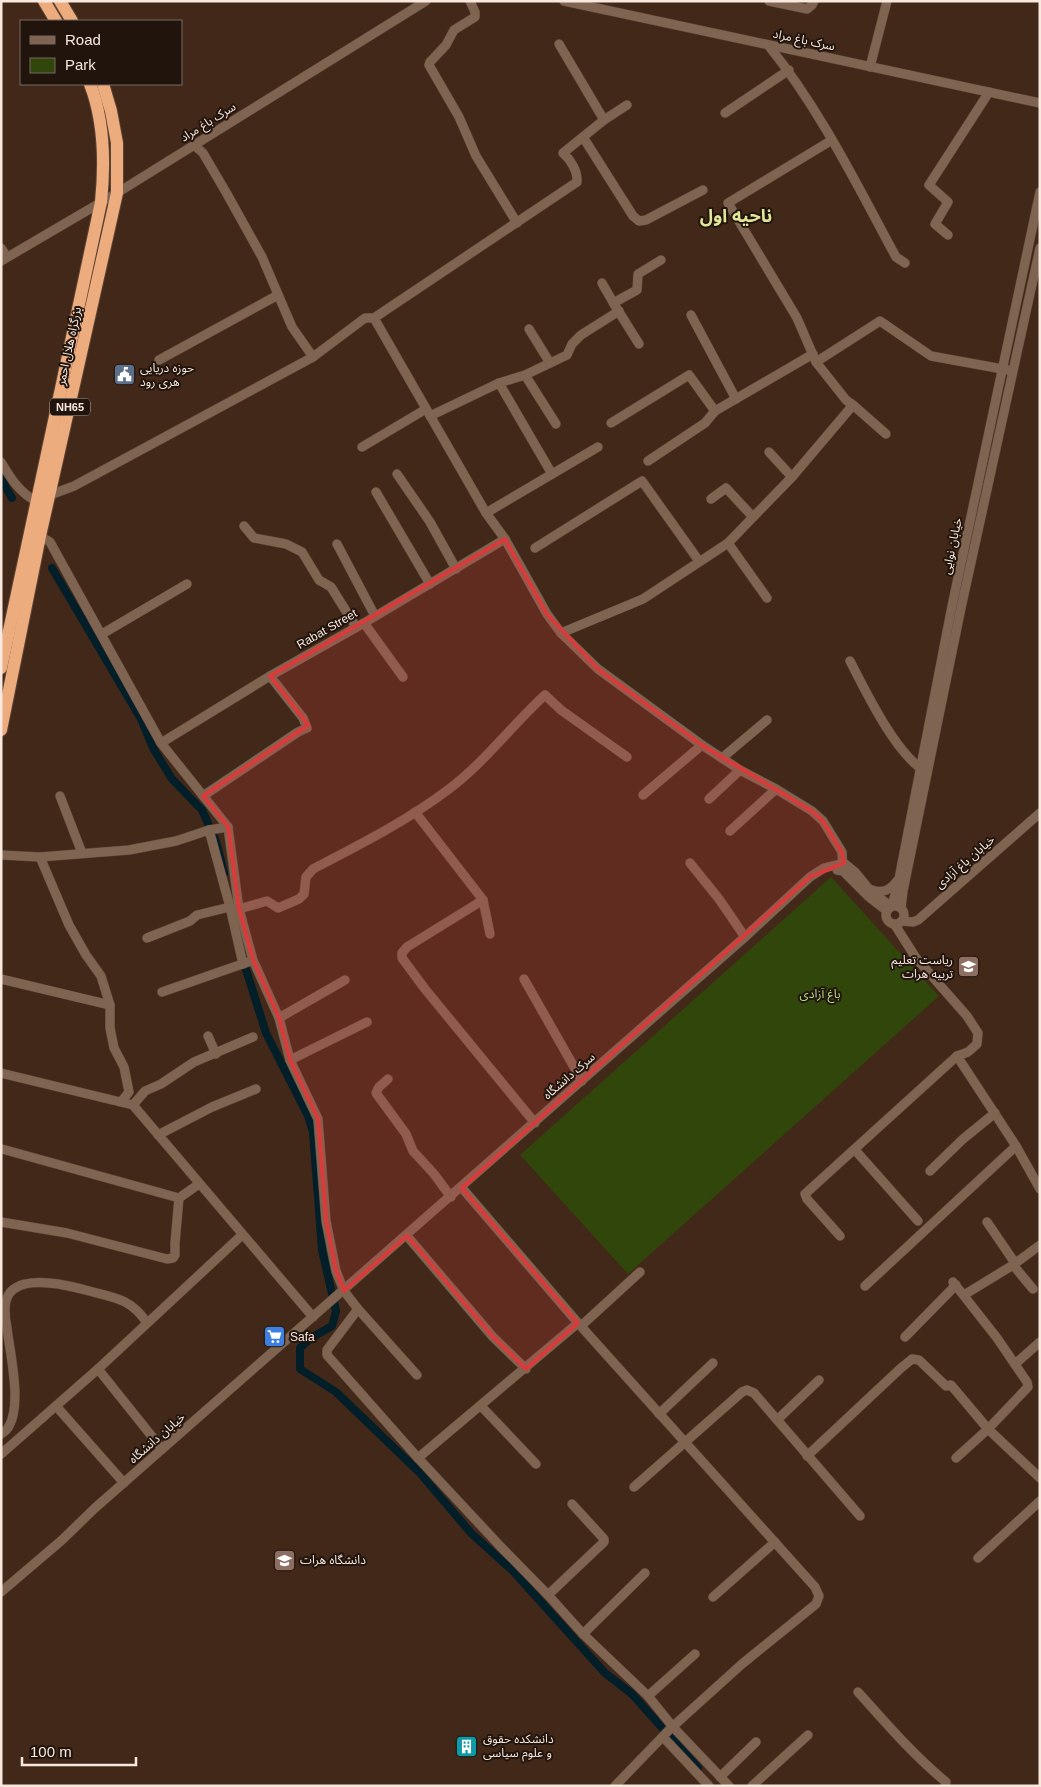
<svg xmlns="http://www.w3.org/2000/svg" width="1041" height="1787" viewBox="0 0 1041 1787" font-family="Helvetica,'Noto Sans Arabic',sans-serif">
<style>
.green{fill:#31460a}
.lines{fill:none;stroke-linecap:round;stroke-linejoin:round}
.canal{stroke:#021e28;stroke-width:8}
.minor-casing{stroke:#5c4334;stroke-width:10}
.highway-casing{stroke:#5c4334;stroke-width:14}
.minor{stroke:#7f6452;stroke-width:9}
.highway{stroke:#edac7e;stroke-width:12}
.marked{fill:#da3b3a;fill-opacity:0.2;stroke:#da3b3a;stroke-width:4;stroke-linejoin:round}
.labels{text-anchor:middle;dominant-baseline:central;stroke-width:4;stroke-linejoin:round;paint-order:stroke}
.shield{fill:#20140d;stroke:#b8a89f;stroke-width:1}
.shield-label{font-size:11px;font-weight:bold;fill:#f9e8de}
.street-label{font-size:12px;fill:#f9e8de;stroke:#20140d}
.poi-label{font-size:12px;fill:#f9e8de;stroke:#20140d;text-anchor:start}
.park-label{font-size:12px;fill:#b7df82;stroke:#20140d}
.district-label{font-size:18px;font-weight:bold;fill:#e2e697;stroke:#20140d}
</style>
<rect width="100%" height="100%" fill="#422818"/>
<!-- green -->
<path class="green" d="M831,877L939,996L628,1274L520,1155Z"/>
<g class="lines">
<!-- canal -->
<g class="canal">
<path d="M1,479L12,498"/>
<path d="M52,568L141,719L153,748L172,779L202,810L216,841L224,873"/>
<path d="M243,960L266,1033L308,1116L313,1132L322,1250L336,1311L332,1326L311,1338L300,1348V1369L336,1392L419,1472L471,1533L513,1571L605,1673L632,1694L698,1768"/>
</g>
<defs>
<g id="minor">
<path d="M470,1L475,12V17L454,30L446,45L430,62L429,65L459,117L476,156L517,223"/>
<path d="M564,1L1040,103"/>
<path d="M769,1L807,9L812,5L814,1"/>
<path d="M559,44L604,120"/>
<path d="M768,45C820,109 857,185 896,257L905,263"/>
<path d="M870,67L887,1"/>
<path d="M725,113L789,70"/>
<path d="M583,137L633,216L639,221L646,220L703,190"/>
<path d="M194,145L203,153L227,194L262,257L292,327L313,357"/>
<path d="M948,235L935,224L948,202L929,185L989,92"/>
<path d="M1,248L7,257"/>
<path d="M1,261L117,193L426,1"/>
<path d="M602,283L614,304"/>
<path d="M691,315L736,399"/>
<path d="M374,318L486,513L505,539L547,614L561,633L598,669L702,745L740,770L776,789L812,811L823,821L842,852L843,871"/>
<path d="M529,329L550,363"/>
<path d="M639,344L614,304L615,302L637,290L638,274L661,260"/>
<path d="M159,360L278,295"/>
<path d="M816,362L797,318L728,203L832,140"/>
<path d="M525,375L556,424"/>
<path d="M499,383L552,474"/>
<path d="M853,405L886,434"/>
<path d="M430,416L499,383L525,375L567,355L572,344L581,335L619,311"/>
<path d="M611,423L689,375L715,411"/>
<path d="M362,447L426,409"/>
<path d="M769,452L792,477"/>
<path d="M648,461L705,423L715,411L813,354"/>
<path d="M1,462C11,479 19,492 37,502"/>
<path d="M397,474L430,522L456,569"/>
<path d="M376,492L430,584"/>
<path d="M50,495L74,486L313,357L365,318H374L577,182C578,171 570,159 563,153L604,120L627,105"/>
<path d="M711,499L726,488L753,517"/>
<path d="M486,513L598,447"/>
<path d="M244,526L254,538L286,544L302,552L319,580L331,587L356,627"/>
<path d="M40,536L50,542L161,743L228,827L239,909L253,960L279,1018L290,1060L318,1119L326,1221L336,1271L344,1291L358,1309L417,1375"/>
<path d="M728,543L767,598"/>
<path d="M337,544L375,616"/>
<path d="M535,548L642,481L699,561"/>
<path d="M364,623L403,677"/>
<path d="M561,633L643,599L728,543L792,477L853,405L846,400L816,362L880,321L931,356L1008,370"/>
<path d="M102,634L187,584"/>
<path d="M850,661C867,694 892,746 920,768"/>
<path d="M161,743L270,676L364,623L505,539"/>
<path d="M722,758L767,720"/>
<path d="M643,795L702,745"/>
<path d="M60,796L82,853"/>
<path d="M203,796L298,732L307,728L303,718L270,676"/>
<path d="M709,799L740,770"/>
<path d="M415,812L483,900L490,934"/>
<path d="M209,830L230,907L243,964"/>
<path d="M730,831L776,789"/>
<path d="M1,855L40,857L129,850L176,841L209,830L228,827"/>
<path d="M40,857L69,925L86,955L101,976L110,1005V1028L114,1048L124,1067L129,1092L121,1102"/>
<path d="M690,863L719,899L745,937"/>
<path d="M837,870L843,871L869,897L887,911"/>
<path d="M872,890C883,894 890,890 897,881"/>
<path d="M483,900L407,947L402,953V958L425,989L535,1123"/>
<circle cx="895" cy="915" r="9"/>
<path d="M901,908L903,891L961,608L1040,248"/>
<path d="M239,909L267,901L278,908L299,899L304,894L306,877L313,869C359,845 407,821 449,789C485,762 512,725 545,695L561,710L627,757"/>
<path d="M902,921L913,922L918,920L1040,813"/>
<path d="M895,925L916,958L967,1016L978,1033L977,1044L968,1052L957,1056L1016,1146L1040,1189"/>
<path d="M147,938L190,921L197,915L230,907"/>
<path d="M1,979L110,1005"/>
<path d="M524,979L582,1081"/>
<path d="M162,992L248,962"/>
<path d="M279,1018L345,980"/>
<path d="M208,1036L216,1054"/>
<path d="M290,1060L367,1022"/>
<path d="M1,1073L133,1105L313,1317"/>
<path d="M388,1079L379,1087L376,1093L406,1134L413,1151L434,1174L451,1197"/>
<path d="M133,1105L145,1091L161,1084L194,1062L253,1037"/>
<path d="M158,1135L212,1107L256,1089"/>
<path d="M2,1149L179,1198L199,1184"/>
<path d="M855,1150L918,1221"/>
<path d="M930,1171L963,1139L995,1113"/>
<path d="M462,1188L578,1323L815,1587L819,1596L816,1604L742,1664L670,1729L615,1786"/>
<path d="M1,1222L67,1233L167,1259L173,1258L175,1255V1243L179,1198"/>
<path d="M987,1222L1015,1263"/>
<path d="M407,1236L493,1337L526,1369"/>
<path d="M840,1236L807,1199L805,1194L957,1056"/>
<path d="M1013,1265L1033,1289"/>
<path d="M953,1282L997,1338L1027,1382L1028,1387L988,1429L956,1458"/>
<path d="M865,1286L1016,1146"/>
<path d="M964,1295L1013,1265L1040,1245"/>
<path d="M358,1309L327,1350V1355L418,1458L500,1546L548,1595L583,1634L648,1696L673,1727L729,1786"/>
<path d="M581,1326L640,1272"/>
<path d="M905,1337L956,1285"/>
<path d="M1015,1364L1040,1342"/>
<path d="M98,1369L162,1449"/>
<path d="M56,1406L124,1483"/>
<path d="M481,1406L536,1464"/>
<path d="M659,1414L713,1363"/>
<path d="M777,1420L819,1380"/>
<path d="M1,1434C4,1432 8,1429 9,1426C22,1404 10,1353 7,1328C5,1318 3,1303 9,1294C12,1289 20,1285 25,1284C45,1279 74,1287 93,1292C118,1298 133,1301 147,1323"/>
<path d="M1,1454L98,1369L242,1235"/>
<path d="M807,1456L901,1368L912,1359L919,1360L946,1386L951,1385L988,1429L1040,1478"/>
<path d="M418,1458L578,1323"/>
<path d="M634,1487L742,1392L747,1390L754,1393L860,1516"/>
<path d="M978,1558L1040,1501"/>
<path d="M1,1592L62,1540L95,1508L745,937L810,877L824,868L844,863L855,872L869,889L891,907L897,889L952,606L1040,192"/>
<path d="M548,1595L604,1542V1539L572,1504"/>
<path d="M713,1597L775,1542"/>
<path d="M583,1634L645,1573"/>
<path d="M858,1692C886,1723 913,1755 946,1782L945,1786"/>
<path d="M648,1696L695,1654"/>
<path d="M663,1737L709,1786"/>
<path d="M720,1777L756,1742"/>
<path d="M752,1786L808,1735"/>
</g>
<g id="highway">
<path d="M44,1L56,21"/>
<path d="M60,1L72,21"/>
<path d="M1,668L101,202C105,163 104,120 90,84"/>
<path d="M1,730L40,536L117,193V143L111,111L103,84"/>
</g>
</defs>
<!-- minor casing -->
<use href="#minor" class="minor-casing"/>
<!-- highway casing -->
<use href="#highway" class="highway-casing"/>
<!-- minor -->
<use href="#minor" class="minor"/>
<!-- highway -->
<use href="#highway" class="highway"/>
</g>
<!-- marked area -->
<path class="marked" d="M505,539L547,614L598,669L702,745L812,811L823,821L842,852L844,863L810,877L462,1188L578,1323L526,1369L493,1337L407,1236L344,1291L336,1271L326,1221L318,1119L290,1060L279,1018L253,960L239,909L228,827L203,796L308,725L270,676Z"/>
<!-- icons -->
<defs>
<symbol id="civic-square" viewBox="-11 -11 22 22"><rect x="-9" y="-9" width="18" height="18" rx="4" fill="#5c6f8a" stroke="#20140d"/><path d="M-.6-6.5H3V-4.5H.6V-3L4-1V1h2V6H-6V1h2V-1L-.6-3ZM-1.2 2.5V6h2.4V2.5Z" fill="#fff"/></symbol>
<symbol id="university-square" viewBox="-11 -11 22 22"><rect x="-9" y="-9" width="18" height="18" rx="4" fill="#8d6e63" stroke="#20140d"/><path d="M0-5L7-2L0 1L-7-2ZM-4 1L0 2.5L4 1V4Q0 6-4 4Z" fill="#fff"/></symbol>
<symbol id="supermarket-square" viewBox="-11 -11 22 22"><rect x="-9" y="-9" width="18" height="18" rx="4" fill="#3f7fe0" stroke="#20140d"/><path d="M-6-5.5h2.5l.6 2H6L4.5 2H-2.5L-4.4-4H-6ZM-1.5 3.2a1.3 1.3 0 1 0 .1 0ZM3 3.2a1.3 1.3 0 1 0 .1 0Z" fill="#fff"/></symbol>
<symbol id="building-square" viewBox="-11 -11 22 22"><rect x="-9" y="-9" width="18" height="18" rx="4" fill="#0f9aa8" stroke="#20140d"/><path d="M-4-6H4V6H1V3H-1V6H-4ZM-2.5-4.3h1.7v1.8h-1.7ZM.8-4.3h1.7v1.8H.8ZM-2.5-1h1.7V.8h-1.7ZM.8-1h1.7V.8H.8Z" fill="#fff"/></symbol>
</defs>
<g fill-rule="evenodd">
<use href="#civic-square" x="112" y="362" width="25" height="25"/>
<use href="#university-square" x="956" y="954" width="25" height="25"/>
<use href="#supermarket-square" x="262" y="1324" width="25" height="25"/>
<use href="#university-square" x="272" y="1548" width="25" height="25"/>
<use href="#building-square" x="454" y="1734" width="25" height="25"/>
</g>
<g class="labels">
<!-- shield labels -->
<rect class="shield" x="50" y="398.5" width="40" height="17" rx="4"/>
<g class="shield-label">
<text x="70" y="407">NH65</text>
</g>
<!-- street labels -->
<g class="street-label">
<text transform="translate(804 40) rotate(12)">سرک باغ مراد</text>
<text transform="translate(208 122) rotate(-32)">سرک باغ مراد</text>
<text transform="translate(69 346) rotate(-78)">بزرگراه هلال احمر</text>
<text transform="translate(952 546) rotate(-78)">خیابان نوایی</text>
<text transform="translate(327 629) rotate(-30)">Rabat Street</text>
<text transform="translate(965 862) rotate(-41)">خیابان باغ آزادی</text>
<text transform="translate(569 1076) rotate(-41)">سرک دانشگاه</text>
<text transform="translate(157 1438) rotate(-41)">خیابان دانشگاه</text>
</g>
<!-- poi labels -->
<g class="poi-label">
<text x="140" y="368">حوزه دریایی<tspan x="140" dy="14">هری رود</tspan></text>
<text x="953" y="960" text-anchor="end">ریاست تعلیم<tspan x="953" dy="14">تربیه هرات</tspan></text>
<text x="290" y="1337">Safa</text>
<text x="300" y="1560">دانشگاه هرات</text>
<text x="483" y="1739">دانشکده حقوق<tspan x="483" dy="14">و علوم سیاسی</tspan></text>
</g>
<!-- park labels -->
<g class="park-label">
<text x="820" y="994">باغ آزادی</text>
</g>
<!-- district labels -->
<g class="district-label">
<text x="736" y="216">ناحیه اول</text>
</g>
</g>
<!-- border -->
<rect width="1041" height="1787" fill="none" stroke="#f9e8de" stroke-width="5"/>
<!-- legend -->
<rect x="20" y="20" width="162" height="65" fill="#20140d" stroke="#776961"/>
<rect x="30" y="36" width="25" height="8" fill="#7f6452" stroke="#776961"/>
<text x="65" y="45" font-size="15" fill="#f9e8de">Road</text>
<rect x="30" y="58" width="25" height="15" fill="#31460a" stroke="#776961"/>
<text x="65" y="70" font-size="15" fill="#f9e8de">Park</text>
<!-- scale -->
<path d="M22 1757v8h114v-8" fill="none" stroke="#f9e8de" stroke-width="2.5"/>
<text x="30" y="1757" font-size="15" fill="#f9e8de" stroke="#20140d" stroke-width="4" paint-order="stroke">100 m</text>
</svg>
